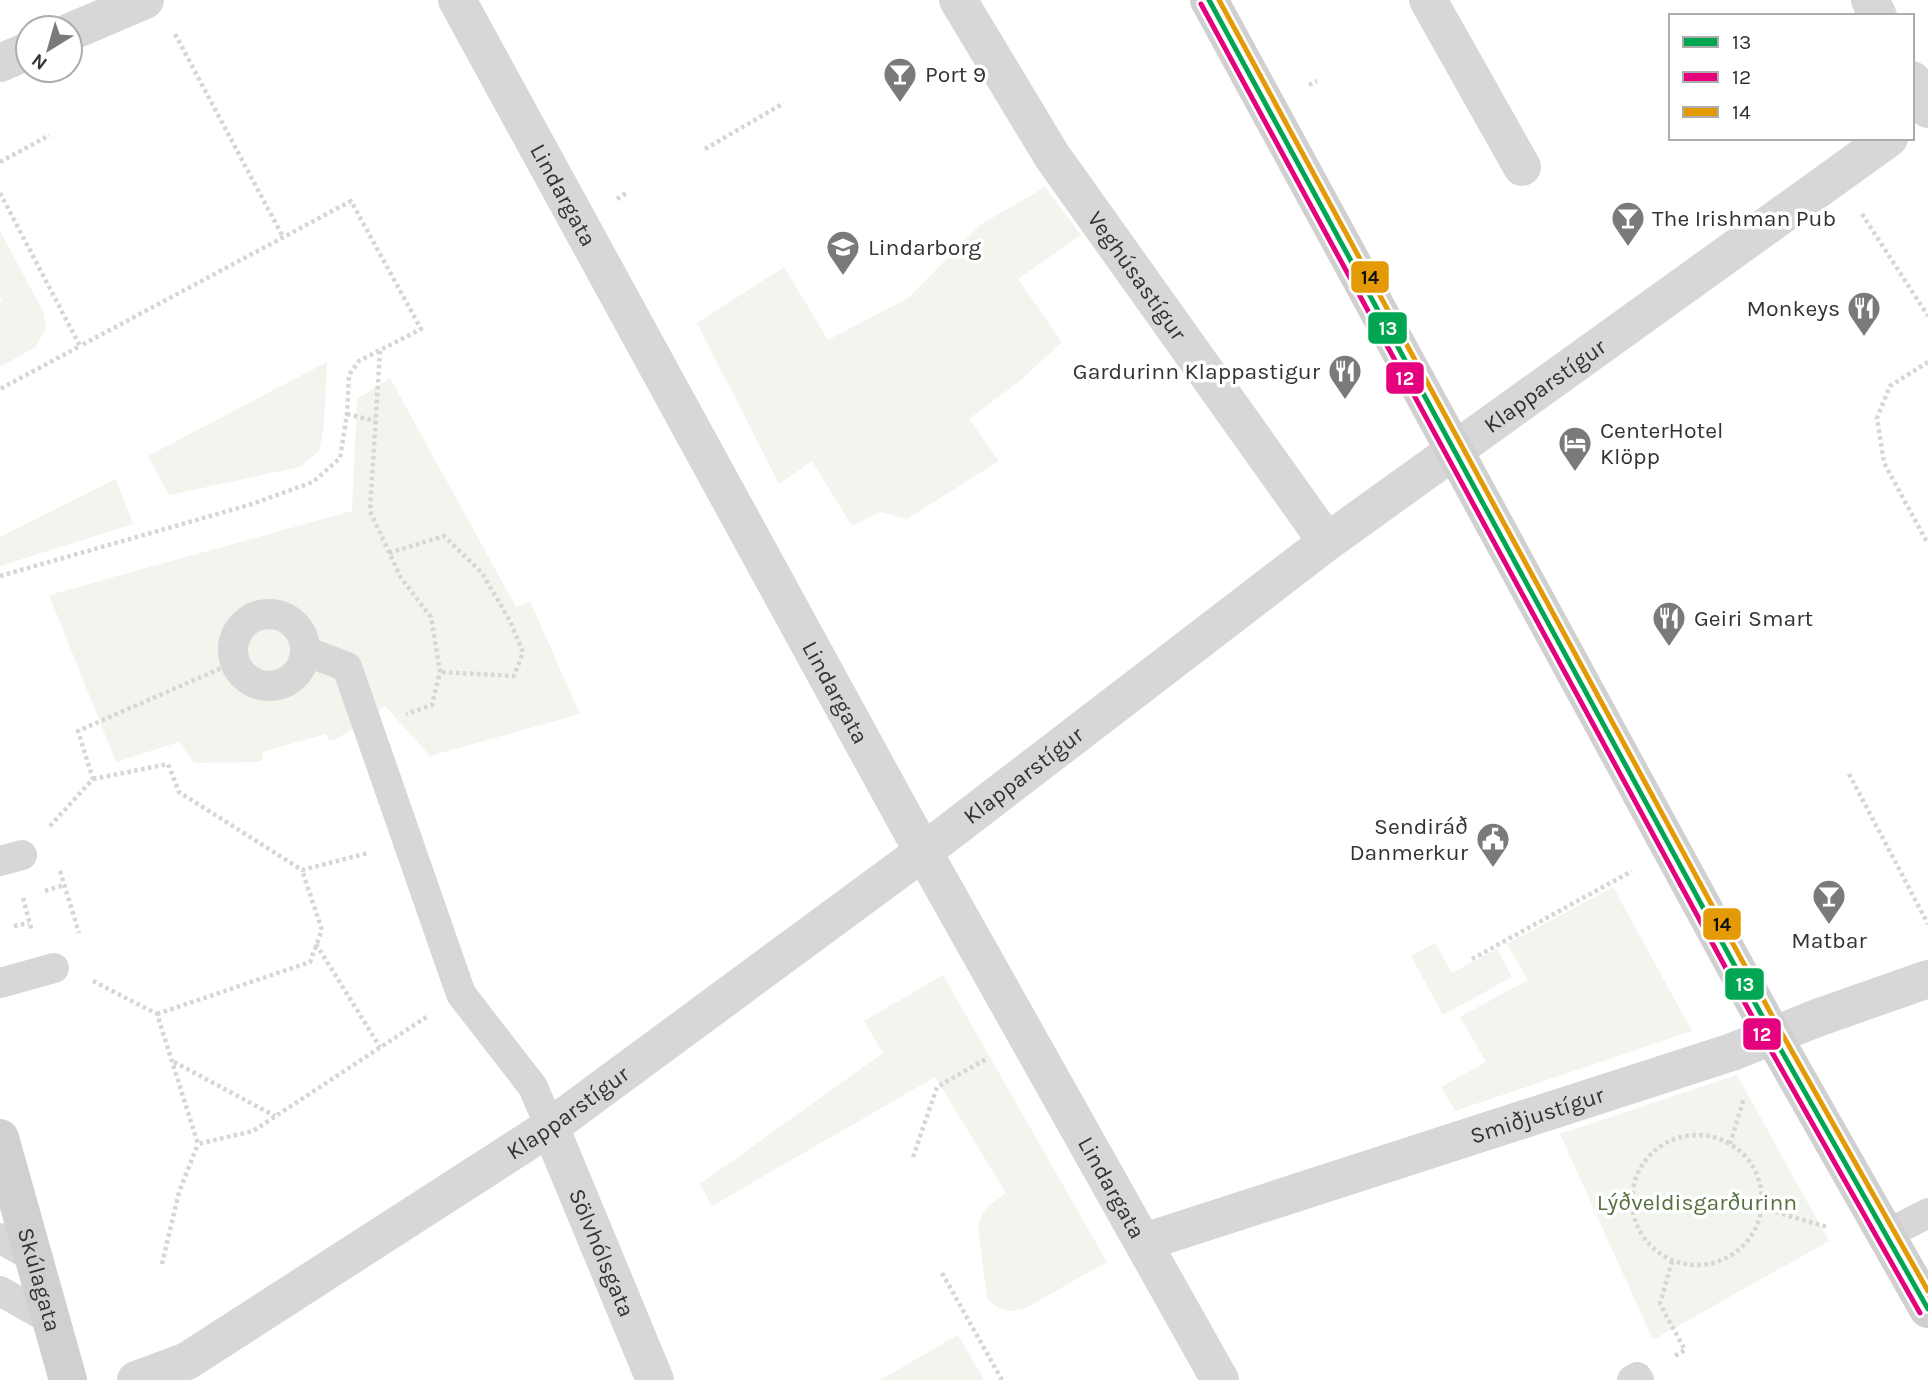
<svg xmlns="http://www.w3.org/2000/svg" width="1928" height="1380" viewBox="0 0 1928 1380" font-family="Karla,sans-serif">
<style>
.green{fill:#f1f5ed}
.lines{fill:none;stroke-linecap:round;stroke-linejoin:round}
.path{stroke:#d6d6d6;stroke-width:4.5;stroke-dasharray:3.5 3.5;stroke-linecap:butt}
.lane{stroke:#d7d7d7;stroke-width:30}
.street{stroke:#d7d7d7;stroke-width:38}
.secondary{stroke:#d0d0d0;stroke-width:38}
.bus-1-casing{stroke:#fff;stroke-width:10}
.bus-2-casing{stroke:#fff;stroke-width:10}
.bus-3-casing{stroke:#fff;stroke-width:10}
.bus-1{stroke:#00a651;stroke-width:5}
.bus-2{stroke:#e5007d;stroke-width:5}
.bus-3{stroke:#e39a05;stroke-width:5}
.labels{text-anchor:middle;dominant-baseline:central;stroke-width:7;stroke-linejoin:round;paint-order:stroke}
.poi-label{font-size:23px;fill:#333;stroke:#fff;text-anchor:start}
.street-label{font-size:23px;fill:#333;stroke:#fff}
.park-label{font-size:23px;fill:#56703f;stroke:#fff}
.line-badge{stroke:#fff;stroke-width:2.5}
.badge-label{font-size:19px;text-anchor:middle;font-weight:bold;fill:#fff}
.pale-badge-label{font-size:19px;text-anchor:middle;font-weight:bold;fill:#111}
</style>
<rect width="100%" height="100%" fill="#fff"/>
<!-- green -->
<g class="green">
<path d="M1045,187L1081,235L1018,279L1062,342L1021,380L969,419L999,461L907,519L880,512L852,526L812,461L779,484L697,323L784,267L828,340L908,298L980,225Z"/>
<path d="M0,231L43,311L46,329L35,347L0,367V303L2,301L0,297Z"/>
<path d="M327,362L324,425L319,451L300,467L169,495L148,456Z"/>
<path d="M390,378L516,607L530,601L580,714L430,756L385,706L337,739L329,741L326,734L262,752L263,760L256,762L194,763L179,742L116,762L49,595L352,511L357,399Z"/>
<path d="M116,479L133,524L0,566V537Z"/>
<path d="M1613,887L1692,1031L1455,1111L1441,1087L1486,1062L1460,1017L1528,980L1507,944Z"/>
<path d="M1435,943L1452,973L1497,949L1512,977L1443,1015L1411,956Z"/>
<path d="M943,975L1107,1262L1024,1309C1007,1313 998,1311 987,1298L978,1227C981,1208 993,1203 1006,1193L935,1077L712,1206L700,1184L883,1053L864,1021Z"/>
<path d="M1737,1075L1829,1241L1653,1340L1560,1134Z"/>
<path d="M958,1335L984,1380H880Z"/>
</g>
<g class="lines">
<!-- path -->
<g class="path">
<path d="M175,34L283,237"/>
<path d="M1309,85L1317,81"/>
<path d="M705,149L784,103"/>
<path d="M0,162L50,135"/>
<path d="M0,193L80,346L0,389"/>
<path d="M617,199L628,192"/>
<path d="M1862,214L1928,316"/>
<path d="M380,351L370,511L401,578L431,617L440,672L432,705L406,714"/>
<path d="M1928,362L1890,386L1877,418L1884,463L1928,544"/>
<path d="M347,414L375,421"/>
<path d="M389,553L444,536L482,573L510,621L523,652L514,676L440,672"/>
<path d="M0,576L249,505L313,482L340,458L347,414L349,375L359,361L421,329L351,201L80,346"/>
<path d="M1849,774L1928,924"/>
<path d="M93,779L168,764L179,792L302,870L368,853"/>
<path d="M50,826L93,779L78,731L235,662"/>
<path d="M60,871L79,933"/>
<path d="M45,891L64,885"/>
<path d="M23,898L32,932"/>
<path d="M14,926L29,923"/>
<path d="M316,944L380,1047"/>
<path d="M1472,959L1632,871"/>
<path d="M93,981L157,1014L198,1144L253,1131L428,1016"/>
<path d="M157,1014L310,962L322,930L302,870"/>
<path d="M174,1062L275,1116"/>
<circle cx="1697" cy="1200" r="65"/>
<path d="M1730,1144L1744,1098"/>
<path d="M913,1157L937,1087L986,1059"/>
<path d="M1762,1208L1827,1227"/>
<path d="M1672,1261L1660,1304L1685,1350L1673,1357"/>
<path d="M162,1264L179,1192L198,1144"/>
<path d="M942,1273L1002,1380"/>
</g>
<!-- lane -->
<g class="lane">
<circle cx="269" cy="650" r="36"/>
<path d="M305,651L347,667L461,994L533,1087L550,1127"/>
<path d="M0,861L22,855"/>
<path d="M0,983L54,968"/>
<path d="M1886,1235L1928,1213"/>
<path d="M0,1238L34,1258"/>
<path d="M0,1291L51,1320"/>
<path d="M1632,1380L1637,1377L1639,1380"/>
</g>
<!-- street -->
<g class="street">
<path id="s1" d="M457,0L906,821L1220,1380"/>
<path id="s2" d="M958,0L1052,156L1327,542"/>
<path d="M1428,0L1522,167"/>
<path d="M1870,0L1878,16"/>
<path d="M70,32L145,0"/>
<path d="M0,63L28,51"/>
<path d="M1912,80L1928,109"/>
<path id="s3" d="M550,1127L655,1380"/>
<path id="s4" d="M1144,1242L1732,1052L1817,1018L1928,979"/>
<path id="s5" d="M136,1380L187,1361L550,1127L923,852L1327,542L1889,138"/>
</g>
<!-- secondary -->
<g class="secondary">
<path d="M1209,0L1773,1036L1928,1309"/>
<path id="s6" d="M0,1138L68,1380"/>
</g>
<defs>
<path id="bus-1" d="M1209,0L1773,1036L1928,1309"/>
<path id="bus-2" d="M1201,4L1765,1040L1920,1313"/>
<path id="bus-3" d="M1219,0L1781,1032L1928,1291"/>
</defs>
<!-- bus-1 casing -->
<use href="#bus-1" class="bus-1-casing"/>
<!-- bus-2 casing -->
<use href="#bus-2" class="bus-2-casing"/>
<!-- bus-3 casing -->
<use href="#bus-3" class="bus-3-casing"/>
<!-- bus-1 -->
<use href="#bus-1" class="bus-1"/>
<!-- bus-2 -->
<use href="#bus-2" class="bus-2"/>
<!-- bus-3 -->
<use href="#bus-3" class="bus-3"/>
</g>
<!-- icons -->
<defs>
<symbol id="bar-pin" viewBox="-11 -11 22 30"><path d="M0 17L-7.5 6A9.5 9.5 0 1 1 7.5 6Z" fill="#7a7a7a" stroke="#fff"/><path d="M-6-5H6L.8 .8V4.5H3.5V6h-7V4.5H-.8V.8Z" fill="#fff"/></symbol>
<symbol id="school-pin" viewBox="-11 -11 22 30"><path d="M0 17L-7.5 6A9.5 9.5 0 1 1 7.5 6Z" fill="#7a7a7a" stroke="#fff"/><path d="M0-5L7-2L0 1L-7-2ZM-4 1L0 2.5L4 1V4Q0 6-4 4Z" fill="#fff"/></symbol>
<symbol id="restaurant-pin" viewBox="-11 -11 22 30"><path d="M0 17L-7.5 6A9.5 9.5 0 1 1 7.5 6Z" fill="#7a7a7a" stroke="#fff"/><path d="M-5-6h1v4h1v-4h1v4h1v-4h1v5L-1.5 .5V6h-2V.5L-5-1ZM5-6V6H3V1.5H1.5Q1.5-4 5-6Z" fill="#fff"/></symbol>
<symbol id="hotel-pin" viewBox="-11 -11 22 30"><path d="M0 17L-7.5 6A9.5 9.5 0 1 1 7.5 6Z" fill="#7a7a7a" stroke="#fff"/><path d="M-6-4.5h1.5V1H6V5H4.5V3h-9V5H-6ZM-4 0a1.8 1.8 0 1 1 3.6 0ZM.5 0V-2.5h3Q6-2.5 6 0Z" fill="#fff"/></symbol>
<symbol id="civic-pin" viewBox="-11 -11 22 30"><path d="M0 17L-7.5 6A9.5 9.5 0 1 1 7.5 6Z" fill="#7a7a7a" stroke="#fff"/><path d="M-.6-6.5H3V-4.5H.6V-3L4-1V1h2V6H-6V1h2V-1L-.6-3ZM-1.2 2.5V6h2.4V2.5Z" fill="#fff"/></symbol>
</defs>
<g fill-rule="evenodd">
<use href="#bar-pin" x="881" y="55" width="38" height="52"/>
<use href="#bar-pin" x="1609" y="199" width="38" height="52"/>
<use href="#school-pin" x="824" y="228" width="38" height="52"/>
<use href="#restaurant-pin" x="1845" y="289" width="38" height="52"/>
<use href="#restaurant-pin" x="1326" y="352" width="38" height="52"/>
<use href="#hotel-pin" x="1556" y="424" width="38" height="52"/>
<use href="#restaurant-pin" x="1650" y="599" width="38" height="52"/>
<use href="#civic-pin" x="1474" y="820" width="38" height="52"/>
<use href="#bar-pin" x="1810" y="877" width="38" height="52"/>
</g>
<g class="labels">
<!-- poi labels -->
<g class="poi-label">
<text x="925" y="74">Port 9</text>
<text x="1652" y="218">The Irishman Pub</text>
<text x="868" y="247">Lindarborg</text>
<text x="1840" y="308" text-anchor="end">Monkeys</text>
<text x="1320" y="371" text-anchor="end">Gardurinn Klappastigur</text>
<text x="1600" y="430">CenterHotel<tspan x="1600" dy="26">Klöpp</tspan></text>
<text x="1694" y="618">Geiri Smart</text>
<text x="1468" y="826" text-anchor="end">Sendiráð<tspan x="1468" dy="26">Danmerkur</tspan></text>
<text x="1829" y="940" text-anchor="middle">Matbar</text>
</g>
<!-- street labels -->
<g class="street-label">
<text stroke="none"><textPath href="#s1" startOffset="222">Lindargata</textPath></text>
<text stroke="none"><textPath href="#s2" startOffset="329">Veghúsastígur</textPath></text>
<text stroke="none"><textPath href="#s5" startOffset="1727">Klapparstígur</textPath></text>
<text stroke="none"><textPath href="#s1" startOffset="789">Lindargata</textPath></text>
<text stroke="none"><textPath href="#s5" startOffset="1076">Klapparstígur</textPath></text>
<text stroke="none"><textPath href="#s5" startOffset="509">Klapparstígur</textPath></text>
<text stroke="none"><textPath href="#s4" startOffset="413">Smiðjustígur</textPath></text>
<text stroke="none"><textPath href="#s1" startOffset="1356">Lindargata</textPath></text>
<text stroke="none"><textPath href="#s3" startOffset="136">Sölvhólsgata</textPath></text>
<text stroke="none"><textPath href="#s6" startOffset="147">Skúlagata</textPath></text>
</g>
<!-- park labels -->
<g class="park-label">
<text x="1697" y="1202">Lýðveldisgarðurinn</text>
</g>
</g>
<g class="line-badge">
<rect x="1350" y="260" width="40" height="34" rx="7" fill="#e39a05"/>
<rect x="1367" y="311" width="41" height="34" rx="7" fill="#00a651"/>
<rect x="1385" y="361" width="40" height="34" rx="7" fill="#e5007d"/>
<rect x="1702" y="907" width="40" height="34" rx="7" fill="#e39a05"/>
<rect x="1724" y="967" width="41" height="34" rx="7" fill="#00a651"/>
<rect x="1742" y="1017" width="40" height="34" rx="7" fill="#e5007d"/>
</g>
<g class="badge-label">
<text x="1388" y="335">13</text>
<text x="1405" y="385">12</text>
<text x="1745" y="991">13</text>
<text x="1762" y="1041">12</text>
</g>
<g class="pale-badge-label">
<text x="1370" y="284">14</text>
<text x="1722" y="931">14</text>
</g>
<!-- legend -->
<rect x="1669" y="14" width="245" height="126" fill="#ffffff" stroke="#adadad" stroke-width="2"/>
<rect x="1683" y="37" width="35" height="10" fill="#00a651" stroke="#adadad" stroke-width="2"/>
<text x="1732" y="49" font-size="21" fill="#333333">13</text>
<rect x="1683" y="72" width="35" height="10" fill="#e5007d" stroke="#adadad" stroke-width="2"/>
<text x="1732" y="84" font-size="21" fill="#333333">12</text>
<rect x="1683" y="107" width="35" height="10" fill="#e39a05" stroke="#adadad" stroke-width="2"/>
<text x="1732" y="119" font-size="21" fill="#333333">14</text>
<!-- north arrow -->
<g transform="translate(49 49) rotate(217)"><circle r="33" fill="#ffffff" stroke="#adadad" stroke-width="2"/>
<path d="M0-5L12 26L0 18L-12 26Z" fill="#7a7a7a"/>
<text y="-10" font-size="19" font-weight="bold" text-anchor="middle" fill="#333333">N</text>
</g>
</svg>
